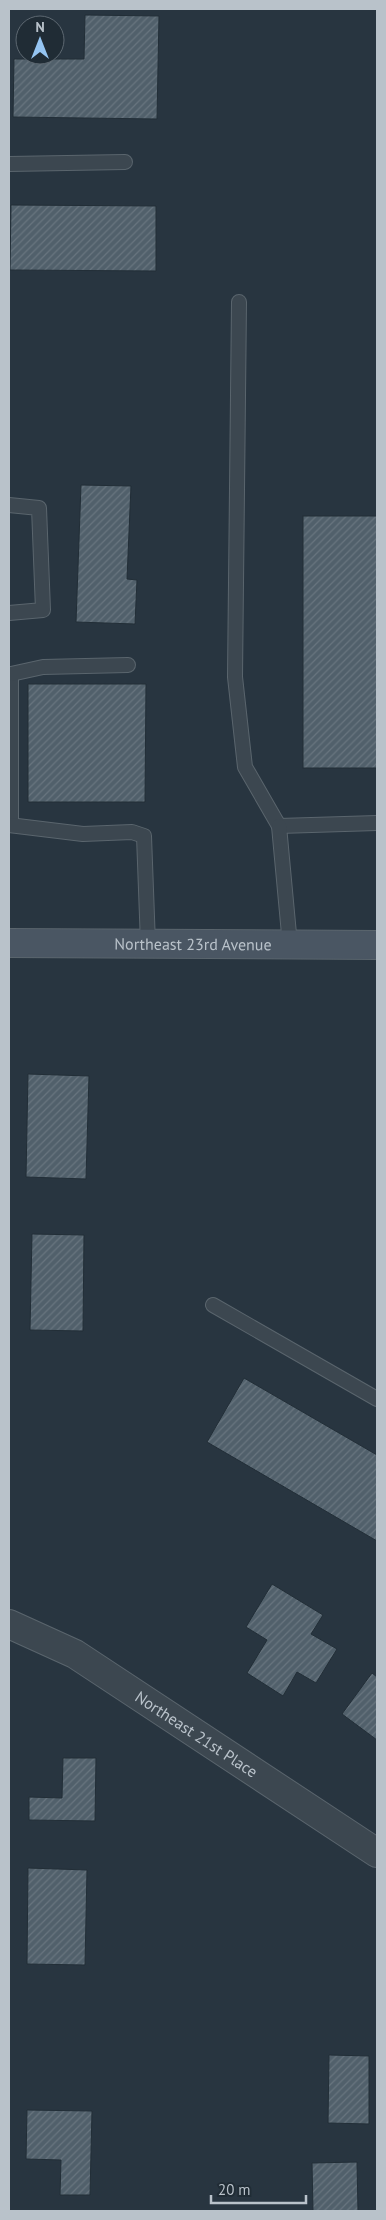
<svg xmlns="http://www.w3.org/2000/svg" width="386" height="2220" viewBox="0 0 386 2220" font-family="'PT Sans',sans-serif">
<style>
.building{fill:url(#building-hatch);stroke:#222e37}
.lines{fill:none;stroke-linecap:round;stroke-linejoin:round}
.service-casing{stroke:#5a656d;stroke-width:16}
.minor-casing{stroke:#5a656d;stroke-width:30}
.secondary-casing{stroke:#5a656d;stroke-width:30}
.service{stroke:#3c4750;stroke-width:14}
.minor{stroke:#3c4750;stroke-width:28}
.secondary{stroke:#4a5663;stroke-width:28}
.labels{text-anchor:middle;dominant-baseline:central;stroke-width:4;stroke-linejoin:round;paint-order:stroke}
.street-label{font-size:16px;fill:#b9c2ca;stroke:#202c35}
</style>
<defs>
<pattern id="building-hatch" width="6" height="6" patternUnits="userSpaceOnUse" patternTransform="scale(1.25)"><rect width="6" height="6" fill="#51606b"/><path d="M-1 1l2-2M0 6l6-6M5 7l2-2" fill="none" stroke="#68757f"/></pattern>
</defs>
<rect width="100%" height="100%" fill="#283540"/>
<!-- building -->
<g class="building">
<path d="M85,15L159,16L157,119L13,117L14,59H84Z"/>
<path d="M11,205L156,206V271L10,270Z"/>
<path d="M81,485L131,486L127,579L137,580L135,624L76,622Z"/>
<rect x="303" y="516" width="74" height="252"/>
<path d="M28,684H146L145,802H28Z"/>
<path d="M28,1074L89,1076L86,1179L26,1177Z"/>
<path d="M32,1234L84,1235L83,1331L30,1330Z"/>
<path d="M244,1378L377,1455V1541L207,1442Z"/>
<path d="M272,1584L323,1615L311,1634L337,1649L316,1683L297,1672L283,1696L247,1673L267,1640L246,1627Z"/>
<path d="M372,1673L377,1677V1740L342,1714Z"/>
<path d="M63,1758H96L95,1821L29,1820V1797L62,1798Z"/>
<path d="M28,1868L87,1870L85,1965L27,1964Z"/>
<path d="M329,2055L369,2056V2124L328,2123Z"/>
<path d="M27,2110L92,2111L90,2195H60L61,2160L26,2159Z"/>
<path d="M357,2162L358,2211H313L312,2163Z"/>
</g>
<g class="lines">
<defs>
<g id="service">
<path d="M9,164L125,162"/>
<path d="M239,302L235,677L245,767L279,826L377,823"/>
<path d="M9,505L39,508L43,610L9,613"/>
<path d="M9,674H11V825"/>
<path d="M11,674L43,667L128,665"/>
<path d="M9,825L83,834L132,832L144,836L148,944"/>
<path d="M279,826L290,945"/>
<path d="M213,1305L377,1399"/>
</g>
<g id="minor">
<path id="s1" d="M9,1624L75,1654L377,1853"/>
</g>
<g id="secondary">
<path id="s2" d="M9,943L377,945"/>
</g>
</defs>
<!-- service casing -->
<use href="#service" class="service-casing"/>
<!-- minor casing -->
<use href="#minor" class="minor-casing"/>
<!-- secondary casing -->
<use href="#secondary" class="secondary-casing"/>
<!-- service -->
<use href="#service" class="service"/>
<!-- minor -->
<use href="#minor" class="minor"/>
<!-- secondary -->
<use href="#secondary" class="secondary"/>
</g>
<g class="labels">
<!-- street labels -->
<g class="street-label">
<text stroke="none"><textPath href="#s2" startOffset="184">Northeast 23rd Avenue</textPath></text>
<text stroke="none"><textPath href="#s1" startOffset="218">Northeast 21st Place</textPath></text>
</g>
</g>
<!-- border -->
<rect width="386" height="2220" fill="none" stroke="#b9c2ca" stroke-width="20"/>
<!-- north arrow -->
<g transform="translate(40 40)"><circle r="24" fill="#202c35" stroke="#5d6871"/>
<path d="M0-4L9 19L0 12L-9 19Z" fill="#95c5f2"/>
<text y="-8" font-size="14" font-weight="bold" text-anchor="middle" fill="#b9c2ca">N</text>
</g>
<!-- scale -->
<path d="M211 2195v8h95v-8" fill="none" stroke="#b9c2ca" stroke-width="2.5"/>
<text x="218" y="2195" font-size="15" fill="#b9c2ca" stroke="#202c35" stroke-width="4" paint-order="stroke">20 m</text>
</svg>
